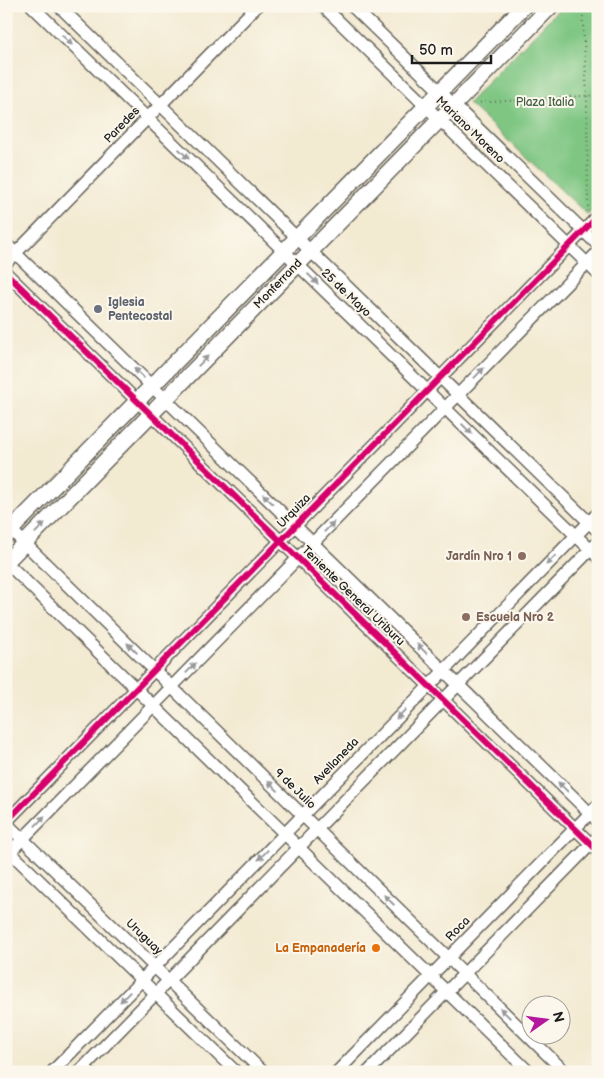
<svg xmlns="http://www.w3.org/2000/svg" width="604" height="1078" viewBox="0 0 604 1078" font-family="'Balsamiq Sans',sans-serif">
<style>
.green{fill:#7ec682;stroke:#4d714f}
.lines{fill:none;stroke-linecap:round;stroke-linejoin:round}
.service-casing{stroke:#67645c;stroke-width:8}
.minor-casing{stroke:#67645c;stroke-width:14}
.tertiary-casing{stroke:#67645c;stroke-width:18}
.path{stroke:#67645c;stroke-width:2;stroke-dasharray:1 4;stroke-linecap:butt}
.service{stroke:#fff;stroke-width:5.5}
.minor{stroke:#fff;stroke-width:11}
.tertiary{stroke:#fff;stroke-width:15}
.cycleway-casing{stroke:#fbf7ec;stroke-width:9}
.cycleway{stroke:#d6006c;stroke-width:6}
.oneway{fill:#999}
.worship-dot{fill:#6b7280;stroke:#fbf7ec;stroke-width:2}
.education-dot{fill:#8d6e63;stroke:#fbf7ec;stroke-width:2}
.food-dot{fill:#e8710a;stroke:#fbf7ec;stroke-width:2}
.labels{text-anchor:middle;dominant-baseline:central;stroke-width:4;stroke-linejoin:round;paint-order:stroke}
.park-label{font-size:12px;fill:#436045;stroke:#fbf7ec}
.street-label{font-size:12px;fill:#1c1c1c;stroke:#fbf7ec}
.worship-label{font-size:12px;font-weight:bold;fill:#5b616d;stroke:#fbf7ec;text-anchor:start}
.education-label{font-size:12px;font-weight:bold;fill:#785e54;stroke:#fbf7ec;text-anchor:end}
.food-label{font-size:12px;font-weight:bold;fill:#c56008;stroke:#fbf7ec;text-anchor:end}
</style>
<rect width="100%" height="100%" fill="#fbf7ec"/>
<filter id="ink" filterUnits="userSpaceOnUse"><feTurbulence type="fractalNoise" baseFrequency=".02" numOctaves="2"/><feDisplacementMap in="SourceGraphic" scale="10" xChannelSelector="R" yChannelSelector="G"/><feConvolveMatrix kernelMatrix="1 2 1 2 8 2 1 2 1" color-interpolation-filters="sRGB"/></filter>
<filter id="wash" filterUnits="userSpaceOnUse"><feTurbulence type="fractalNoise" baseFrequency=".0096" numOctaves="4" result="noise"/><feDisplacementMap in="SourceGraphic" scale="20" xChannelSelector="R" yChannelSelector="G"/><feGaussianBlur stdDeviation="1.12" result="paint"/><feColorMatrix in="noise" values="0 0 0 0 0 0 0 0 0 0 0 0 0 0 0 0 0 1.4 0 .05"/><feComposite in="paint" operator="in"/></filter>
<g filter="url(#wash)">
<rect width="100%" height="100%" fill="#f3ead2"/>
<!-- green -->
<path class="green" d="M562,6H598V204L588,215L468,103Z"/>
</g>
<g filter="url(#ink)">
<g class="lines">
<defs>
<path id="service" d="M86,1065L93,1072"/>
<g id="minor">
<path d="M32,6L598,557"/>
<path d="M59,6L598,531"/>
<path d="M323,6L598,274"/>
<path d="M352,6L598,245"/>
<path d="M6,244L598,821"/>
<path d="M6,263L257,6"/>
<path d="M6,273L598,851"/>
<path d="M6,525L565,1072"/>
<path d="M6,562L529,1072"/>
<path d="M6,822L598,216"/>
<path d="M6,823L263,1072"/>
<path d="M6,848L236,1072"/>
<path d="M6,856L598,252"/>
<path d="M52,1072L598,513"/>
<path d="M79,1072L598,542"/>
<path d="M337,1072L598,805"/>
<path d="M368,1072L598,837"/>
</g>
<g id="tertiary">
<path d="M6,535L524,6"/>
<path d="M6,562L551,6"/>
</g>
</defs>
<!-- service casing -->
<use href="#service" class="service-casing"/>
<!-- minor casing -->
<use href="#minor" class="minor-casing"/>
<!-- tertiary casing -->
<use href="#tertiary" class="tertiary-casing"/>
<!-- path -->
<g class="path">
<path d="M582,6L587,95L588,211"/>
<path d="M475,103L598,95"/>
</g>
<!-- service -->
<use href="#service" class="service"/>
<!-- minor -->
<use href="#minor" class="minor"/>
<!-- tertiary -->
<use href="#tertiary" class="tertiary"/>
<defs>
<g id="cycleway">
<path d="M6,273L598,851"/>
<path d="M6,822L598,216"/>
</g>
</defs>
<!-- cycleway casing -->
<use href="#cycleway" class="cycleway-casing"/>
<!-- cycleway -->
<use href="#cycleway" class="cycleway"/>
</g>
<!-- one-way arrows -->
<defs><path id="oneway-solid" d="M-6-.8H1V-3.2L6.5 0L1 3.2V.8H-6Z" transform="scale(1.25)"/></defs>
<g class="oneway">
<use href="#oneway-solid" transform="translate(67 40) rotate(44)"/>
<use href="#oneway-solid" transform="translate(184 154) rotate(44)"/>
<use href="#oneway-solid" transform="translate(313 279) rotate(44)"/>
<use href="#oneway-solid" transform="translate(203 361) rotate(-46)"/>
<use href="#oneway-solid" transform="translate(139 373) rotate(-136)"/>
<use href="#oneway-solid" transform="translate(479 373) rotate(-46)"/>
<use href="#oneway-solid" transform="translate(467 429) rotate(44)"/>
<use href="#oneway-solid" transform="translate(268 499) rotate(-136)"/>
<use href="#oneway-solid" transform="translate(329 527) rotate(-46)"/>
<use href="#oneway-solid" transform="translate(40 528) rotate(-46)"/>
<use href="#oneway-solid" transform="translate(551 560) rotate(134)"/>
<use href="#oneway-solid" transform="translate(132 648) rotate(-136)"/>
<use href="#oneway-solid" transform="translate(422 649) rotate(-136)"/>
<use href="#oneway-solid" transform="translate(191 668) rotate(-46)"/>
<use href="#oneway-solid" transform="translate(401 714) rotate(134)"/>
<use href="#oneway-solid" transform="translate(273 786) rotate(-136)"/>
<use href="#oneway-solid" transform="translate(563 787) rotate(-136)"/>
<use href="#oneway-solid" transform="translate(40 821) rotate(-46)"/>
<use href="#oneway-solid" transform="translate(263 855) rotate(134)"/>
<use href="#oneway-solid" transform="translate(389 900) rotate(-136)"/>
<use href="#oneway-solid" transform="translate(125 997) rotate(134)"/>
<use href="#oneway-solid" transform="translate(505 1013) rotate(-136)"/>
</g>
</g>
<!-- markers -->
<circle class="worship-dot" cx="98" cy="309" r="5"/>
<g class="education-dot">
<circle cx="522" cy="556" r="5"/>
<circle cx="466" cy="617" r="5"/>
</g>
<circle class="food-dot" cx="376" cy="948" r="5"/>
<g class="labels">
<!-- park labels -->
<g class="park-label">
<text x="545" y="102">Plaza Italia</text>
</g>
<!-- street labels -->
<g class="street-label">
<text transform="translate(122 125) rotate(-46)">Paredes</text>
<text transform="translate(470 130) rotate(44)">Mariano Moreno</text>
<text transform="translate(278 284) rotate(-46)">Monferrand</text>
<text transform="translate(346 293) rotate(44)">25 de Mayo</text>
<text transform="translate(294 511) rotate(-46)">Urquiza</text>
<text transform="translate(353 596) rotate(44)">Teniente General Uriburu</text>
<text transform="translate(336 761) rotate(-46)">Avellaneda</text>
<text transform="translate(295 789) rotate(44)">9 de Julio</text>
<text transform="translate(458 929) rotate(-46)">Roca</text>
<text transform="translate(144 937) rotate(44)">Uruguay</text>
</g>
<!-- worship labels -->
<g class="worship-label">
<text x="108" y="302">Iglesia<tspan x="108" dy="14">Pentecostal</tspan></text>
</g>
<!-- education labels -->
<g class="education-label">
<text x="512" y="556">Jardín Nro 1</text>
<text x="476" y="617" text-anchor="start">Escuela Nro 2</text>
</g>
<!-- food labels -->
<g class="food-label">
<text x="366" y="948">La Empanadería</text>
</g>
</g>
<!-- margin -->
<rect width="604" height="1078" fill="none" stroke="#fbf7ec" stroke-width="25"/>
<!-- north arrow -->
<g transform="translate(546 1020) rotate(76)"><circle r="24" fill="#fbf7ec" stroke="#a29f99"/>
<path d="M0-4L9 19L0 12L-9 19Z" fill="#b5179e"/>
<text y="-8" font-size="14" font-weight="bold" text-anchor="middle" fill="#1c1c1c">N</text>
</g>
<!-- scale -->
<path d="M412 55v8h79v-8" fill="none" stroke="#1c1c1c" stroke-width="2.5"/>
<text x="419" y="55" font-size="15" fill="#1c1c1c" stroke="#fbf7ec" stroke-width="4" paint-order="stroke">50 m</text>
</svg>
